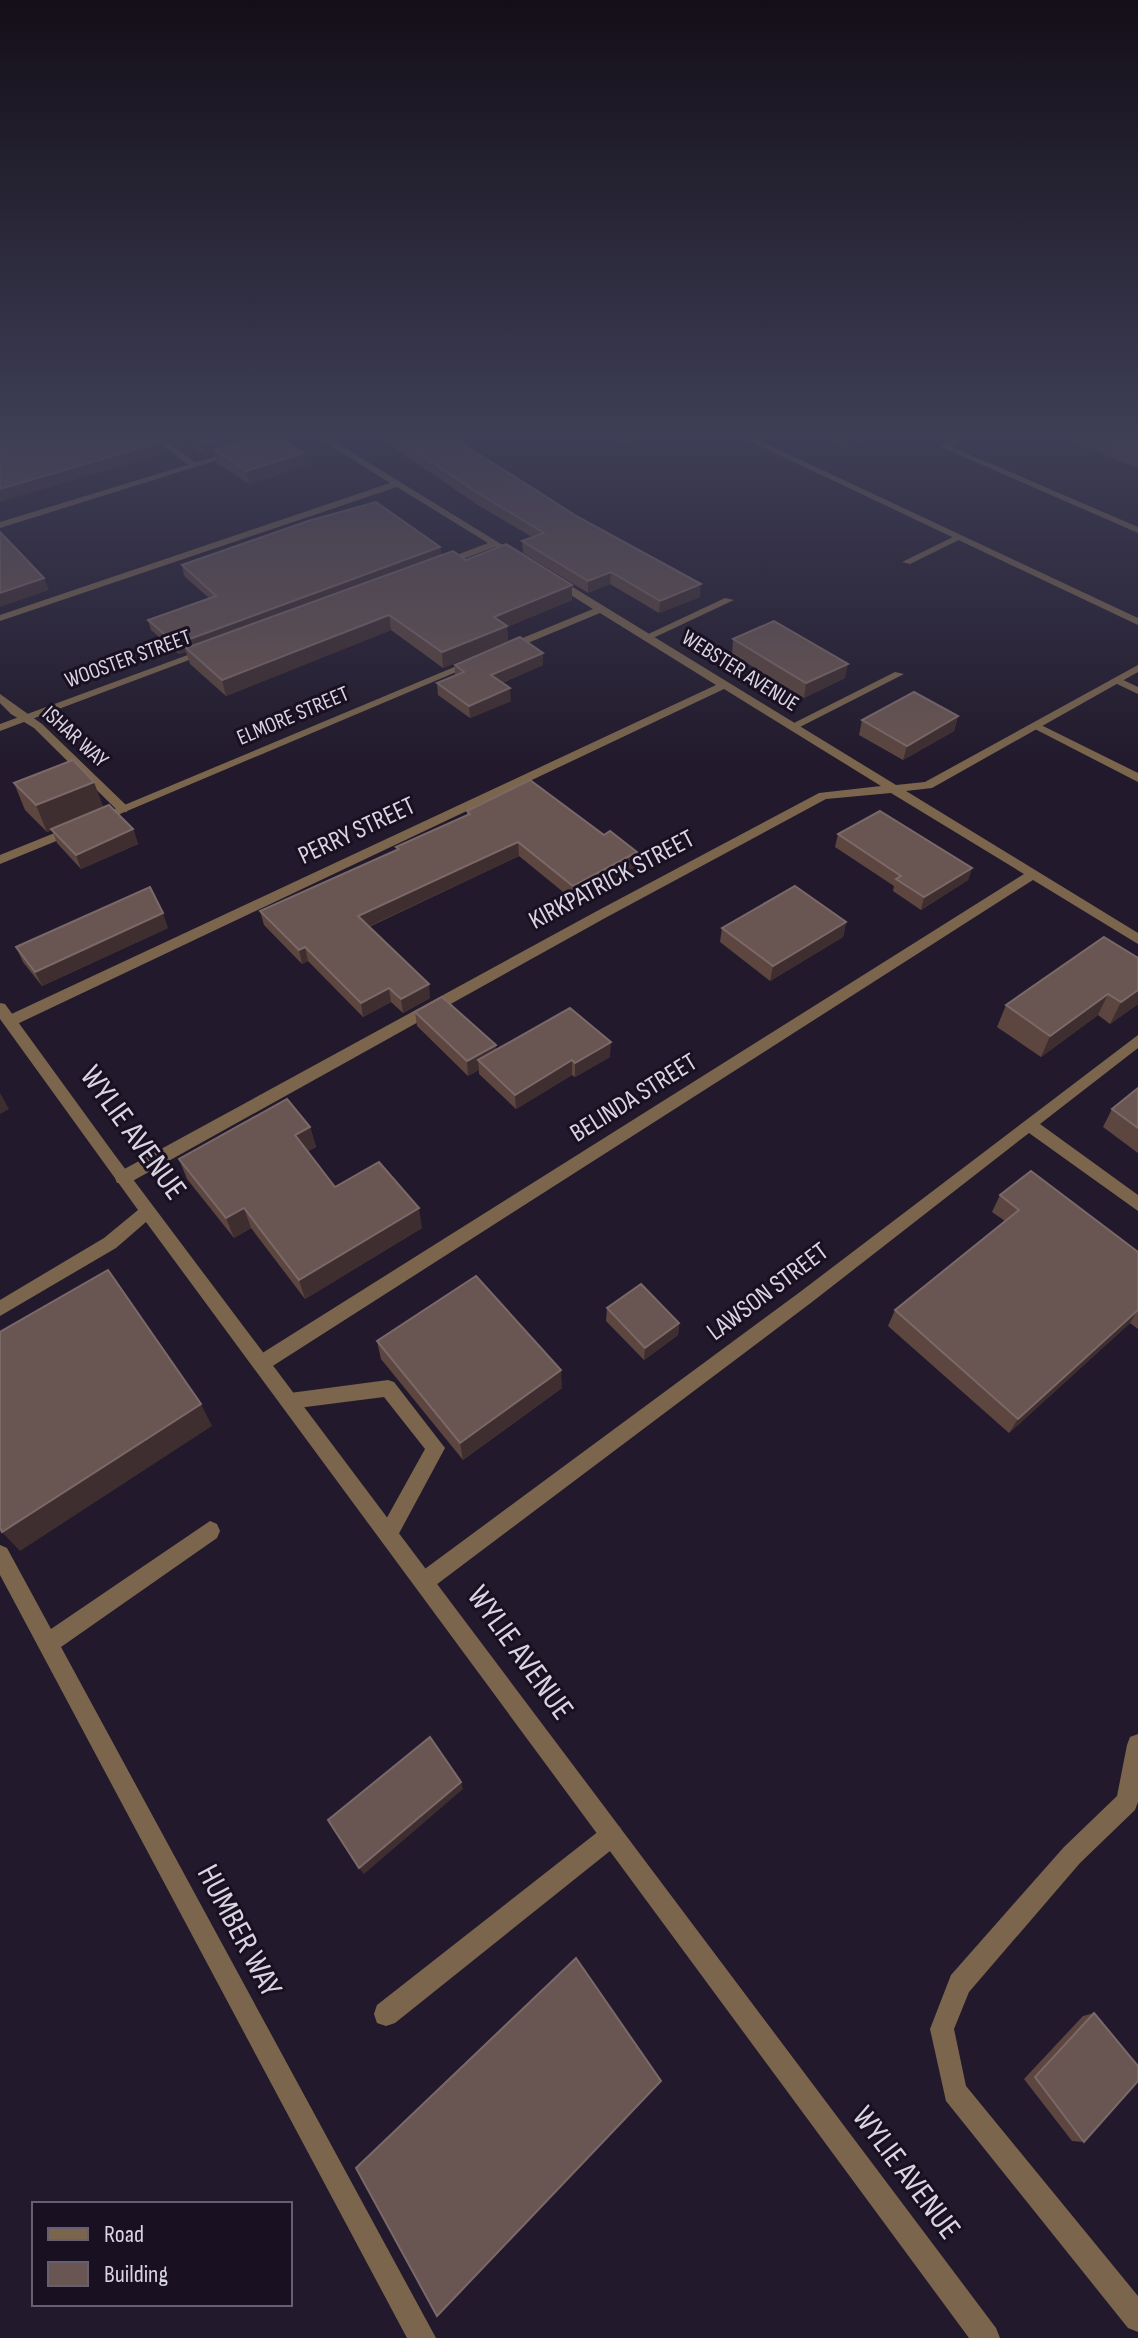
<svg xmlns="http://www.w3.org/2000/svg" width="1138" height="2338" viewBox="0 0 1138 2338" font-family="'Sofia Sans Condensed',sans-serif">
<style>
.lines{fill:none;stroke-linecap:round;stroke-linejoin:round}
.service{fill:#7b664d;fill-rule:evenodd}
.minor{fill:#7b664d;fill-rule:evenodd}
.tertiary{fill:#7b664d;fill-rule:evenodd}
.wall{fill:#5c463f}
.shaded-wall{fill:#3f2e30}
.building{fill:#695551;stroke:#7b6968;stroke-width:2}
.labels{text-anchor:middle;dominant-baseline:central;stroke-width:6;stroke-linejoin:round;paint-order:stroke}
.far-street-label{font-size:22px;fill:#dad5e2;stroke:#191122}
.street-label{font-size:26px;fill:#dad5e2;stroke:#191122}
.near-street-label{font-size:32px;fill:#dad5e2;stroke:#191122}
</style>
<rect width="100%" height="100%" fill="#221a2c"/>
<g class="lines">
<!-- service -->
<g class="service">
<path d="M152,437H162L198,465L191,467Z"/>
<path d="M956,437H968L950,446L1138,527V533L939,446Z"/>
<path d="M725,598L734,600L651,639L642,637Z"/>
<path d="M895,672L904,674L796,729L786,727Z"/>
<path d="M1117,677L1138,687V694L1113,682L1111,680Z"/>
<path d="M0,694L42,724L127,806V812H119L34,728L11,714L0,703Z"/>
<path d="M1037,723L1138,773V782L1033,728L1031,726Z"/>
<path d="M388,1380L394,1382L445,1448L396,1539L389,1542L382,1539L379,1532L425,1449L384,1397L290,1409L284,1407L281,1401L284,1395L290,1393Z"/>
<path d="M210,1521L217,1524L220,1531L217,1538L61,1647L436,2338H407L0,1575V1545L7,1548L51,1629Z"/>
<path d="M1138,1734V1802L1135,1810L1080,1863L969,1992L954,2029L966,2086L1138,2296V2332L1128,2328L946,2101L930,2029L951,1975L1064,1847L1117,1796L1127,1745L1130,1737Z"/>
<path d="M612,1824L620,1827L623,1835L620,1843L395,2023L386,2026L377,2023L374,2014L377,2005L604,1827Z"/>
</g>
<!-- minor -->
<g class="minor">
<path d="M317,437H327L522,557L514,559L495,547L447,565H441V561L488,543L397,487L0,621V615L390,483Z"/>
<path d="M233,451L240,453L0,528V522Z"/>
<path d="M955,536L963,538L910,564L902,562Z"/>
<path d="M550,578H558L896,785L925,782L1138,665V672L932,788L906,791L1138,933V944L1033,880L268,1369L262,1371L256,1369L253,1363L256,1357L1024,874L891,793L826,799L607,917L129,1183H117L115,1178L117,1173L597,911L819,793L881,786L724,689L15,1025H5L3,1021L5,1017L716,685L600,613L511,650H503V646L593,609L550,582Z"/>
<path d="M204,649L213,651L0,731V724Z"/>
<path d="M471,660L480,662L101,822H93L91,819Z"/>
<path d="M72,826L76,827V833L0,864V855Z"/>
<path d="M1138,1035V1048L1040,1124L1138,1195V1211L1029,1133L812,1302L432,1588L425,1591L418,1588L415,1581L418,1574L800,1292Z"/>
</g>
<!-- tertiary -->
<g class="tertiary">
<path d="M741,437H752L1138,618V625Z"/>
<path d="M0,1003L5,1004L114,1154L996,2328L1000,2338H969L146,1222L116,1248L0,1316V1300L104,1238L138,1210L0,1019Z"/>
</g>
</g>
<!-- wall -->
<g class="wall">
<path d="M167,437H279L306,466L249,484L217,463L215,453L206,455L191,445L181,448Z"/>
<path d="M376,437H452L700,597L659,613L610,584L588,593L523,553L522,541L532,537L478,505L391,446Z"/>
<path d="M612,437H647L626,444Z"/>
<path d="M821,437H874L847,448Z"/>
<path d="M1060,437H1138V468Z"/>
<path d="M440,547L441,555L466,560L572,600L507,627L508,641L443,668L391,630L226,696L190,664L186,652L179,654L151,630L148,620L209,598L184,576L182,565Z"/>
<path d="M733,639L845,678L804,698L732,654Z"/>
<path d="M543,653V665L502,683L511,701L470,718L438,695L437,683L455,675V665Z"/>
<path d="M958,716L954,731L903,760L859,735L862,720Z"/>
<path d="M14,783L103,807L133,829L138,844L81,869L57,843L52,830L47,832L25,810Z"/>
<path d="M467,811L604,835L637,852V866L573,900L519,856L369,927L430,998L403,1013L391,1002L363,1017L308,961L302,964L264,925L260,911L397,850L396,847L467,815Z"/>
<path d="M838,834L972,868L968,880L921,910L893,891L894,886L835,847Z"/>
<path d="M846,922L843,937L770,981L720,942L722,928Z"/>
<path d="M168,928L42,986L23,962L16,947Z"/>
<path d="M1104,937L1138,1004L1110,1024L1098,1015L1041,1057L997,1027L1006,1005Z"/>
<path d="M415,1012L496,1045V1050L610,1057L575,1077L572,1075L516,1109L479,1074V1070L468,1076L417,1026Z"/>
<path d="M1138,1088V1153L1103,1127L1112,1109Z"/>
<path d="M310,1127L316,1147L308,1151L335,1187L422,1228L305,1299L251,1228L234,1238L187,1179L179,1159Z"/>
<path d="M1000,1195L1138,1252V1329L1130,1323L1009,1433L888,1326L895,1310L1005,1221L992,1212Z"/>
<path d="M607,1308L679,1323L678,1335L644,1360L606,1321Z"/>
<path d="M377,1341L562,1388L463,1460L381,1359Z"/>
<path d="M1094,2013L1084,2142L1072,2141L1024,2079L1083,2016Z"/>
</g>
<!-- shaded-wall -->
<g class="shaded-wall">
<path d="M179,437H189L191,445L181,448Z"/>
<path d="M225,437H262L215,450V453L206,455L204,444Z"/>
<path d="M627,437H647L626,444Z"/>
<path d="M849,437H874L847,448Z"/>
<path d="M164,441L167,452L0,502V489Z"/>
<path d="M304,453L306,466L249,484L246,471Z"/>
<path d="M440,547L441,557L186,648V652L179,654L176,644Z"/>
<path d="M611,572L610,584L588,593V581Z"/>
<path d="M44,578L49,590L0,607V593Z"/>
<path d="M701,584L700,597L659,613L660,601Z"/>
<path d="M572,585V600L507,627L508,641L443,668L442,652L494,617Z"/>
<path d="M389,615L391,630L226,696L222,680Z"/>
<path d="M543,653V665L492,687L491,675Z"/>
<path d="M848,664L845,678L804,698L806,683Z"/>
<path d="M510,688L511,701L470,718L469,706Z"/>
<path d="M958,716L954,731L903,760L907,746Z"/>
<path d="M94,782L104,809L47,832L36,805Z"/>
<path d="M133,829L138,844L81,869L76,855Z"/>
<path d="M518,842L519,856L361,930L358,916Z"/>
<path d="M637,852V866L573,900V886Z"/>
<path d="M972,868L968,880L921,910L924,897Z"/>
<path d="M163,913L168,928L42,986L35,972Z"/>
<path d="M846,922L843,937L770,981L773,966Z"/>
<path d="M305,947L308,961L302,964L299,950Z"/>
<path d="M429,984L430,998L403,1013L401,999Z"/>
<path d="M389,988L391,1002L363,1017L361,1003Z"/>
<path d="M1138,990V1004L1110,1024L1121,1002Z"/>
<path d="M1108,994L1098,1015L1041,1057L1050,1036Z"/>
<path d="M611,1042L610,1057L575,1077V1063Z"/>
<path d="M496,1045L497,1060H478L479,1070L468,1076L467,1061Z"/>
<path d="M572,1060V1075L516,1109L515,1095Z"/>
<path d="M0,1093L9,1109L0,1114Z"/>
<path d="M310,1127L316,1147L300,1155L295,1135Z"/>
<path d="M244,1208L251,1228L234,1238L226,1218Z"/>
<path d="M419,1208L422,1228L305,1299L299,1280Z"/>
<path d="M1138,1310L1130,1323L1009,1433L1018,1419Z"/>
<path d="M679,1323L678,1335L644,1360L645,1348Z"/>
<path d="M561,1370L562,1388L463,1460L460,1443Z"/>
<path d="M201,1404L212,1426L20,1551L2,1532Z"/>
<path d="M461,1782L463,1789L364,1874L359,1868Z"/>
</g>
<!-- building -->
<g class="building">
<path d="M0,437H160L164,441L0,489Z"/>
<path d="M194,437H225L204,444Z"/>
<path d="M255,437H279L304,453L246,471L215,450Z"/>
<path d="M394,437H452L578,517L701,584L660,601L611,572L588,581L522,541L544,533L478,493Z"/>
<path d="M1103,437H1138V451Z"/>
<path d="M376,502L440,547L176,644L148,620L216,596L182,565L308,521Z"/>
<path d="M0,532L44,578L0,593Z"/>
<path d="M506,544L572,585L494,617L507,626L442,652L389,615L222,680L186,648L453,551L466,560Z"/>
<path d="M774,621L848,664L806,683L733,639Z"/>
<path d="M520,637L543,653L491,675L510,688L469,706L437,683L464,672L455,665Z"/>
<path d="M914,692L958,716L907,746L862,720Z"/>
<path d="M73,760L94,782L36,805L14,783Z"/>
<path d="M530,780L604,835L610,831L637,852L573,886L518,842L358,916L429,984L401,999L389,988L361,1003L305,947L299,950L260,911L399,849L396,847L470,814L467,811Z"/>
<path d="M109,805L133,829L76,855L51,829Z"/>
<path d="M880,811L972,868L924,897L896,879L901,876L838,834Z"/>
<path d="M795,886L846,922L773,966L722,928Z"/>
<path d="M150,887L163,913L35,972L16,947Z"/>
<path d="M1104,937L1138,958V990L1121,1002L1108,994L1050,1036L1006,1005Z"/>
<path d="M442,997L496,1045L467,1061L415,1012Z"/>
<path d="M570,1008L611,1042L575,1063L572,1060L515,1095L478,1060Z"/>
<path d="M1138,1088V1128L1112,1109Z"/>
<path d="M287,1099L310,1127L295,1135L335,1187L379,1162L419,1208L299,1280L244,1208L226,1218L179,1159Z"/>
<path d="M1031,1171L1138,1252V1310L1018,1419L895,1310L1019,1210L1000,1195Z"/>
<path d="M108,1270L201,1404L2,1532L0,1528V1332Z"/>
<path d="M476,1276L561,1370L460,1443L377,1341Z"/>
<path d="M641,1284L679,1323L645,1348L607,1308Z"/>
<path d="M430,1737L461,1782L359,1868L328,1820Z"/>
<path d="M576,1958L661,2081L437,2316L356,2168Z"/>
<path d="M1094,2013L1138,2066V2081L1084,2142L1035,2077Z"/>
</g>
<!-- sky -->
<linearGradient id="sky" x2="0" y2="1"><stop stop-color="#130e18"/><stop offset="0.57" stop-color="#3e3e56"/><stop offset="1" stop-color="#3e3e56" stop-opacity="0"/></linearGradient>
<rect width="1138" height="765" fill="url(#sky)"/>
<g class="labels">
<!-- far-street labels -->
<g class="far-street-label">
<text transform="translate(128 659) rotate(-20)">WOOSTER STREET</text>
<text transform="translate(740 671) rotate(32)">WEBSTER AVENUE</text>
<text transform="translate(293 716) rotate(-23)">ELMORE STREET</text>
<text transform="translate(75 737) rotate(42)">ISHAR WAY</text>
</g>
<!-- street labels -->
<g class="street-label">
<text transform="translate(357 831) rotate(-25)">PERRY STREET</text>
<text transform="translate(612 880) rotate(-28)">KIRKPATRICK STREET</text>
<text transform="translate(634 1098) rotate(-32)">BELINDA STREET</text>
<text transform="translate(768 1292) rotate(-37)">LAWSON STREET</text>
</g>
<!-- near-street labels -->
<g class="near-street-label">
<text transform="translate(133 1133) rotate(54)">WYLIE AVENUE</text>
<text transform="translate(520 1653) rotate(54)">WYLIE AVENUE</text>
<text transform="translate(239 1931) rotate(62)">HUMBER WAY</text>
<text transform="translate(906 2173) rotate(53)">WYLIE AVENUE</text>
</g>
</g>
<!-- legend -->
<rect x="32" y="2202" width="260" height="104" fill="#191122" stroke="#665f6f" stroke-width="2"/>
<rect x="48" y="2228" width="40" height="12" fill="#7b664d" stroke="#665f6f" stroke-width="2"/>
<text x="104" y="2242" font-size="24" fill="#dad5e2">Road</text>
<rect x="48" y="2262" width="40" height="24" fill="#695551" stroke="#665f6f" stroke-width="2"/>
<text x="104" y="2282" font-size="24" fill="#dad5e2">Building</text>
</svg>
